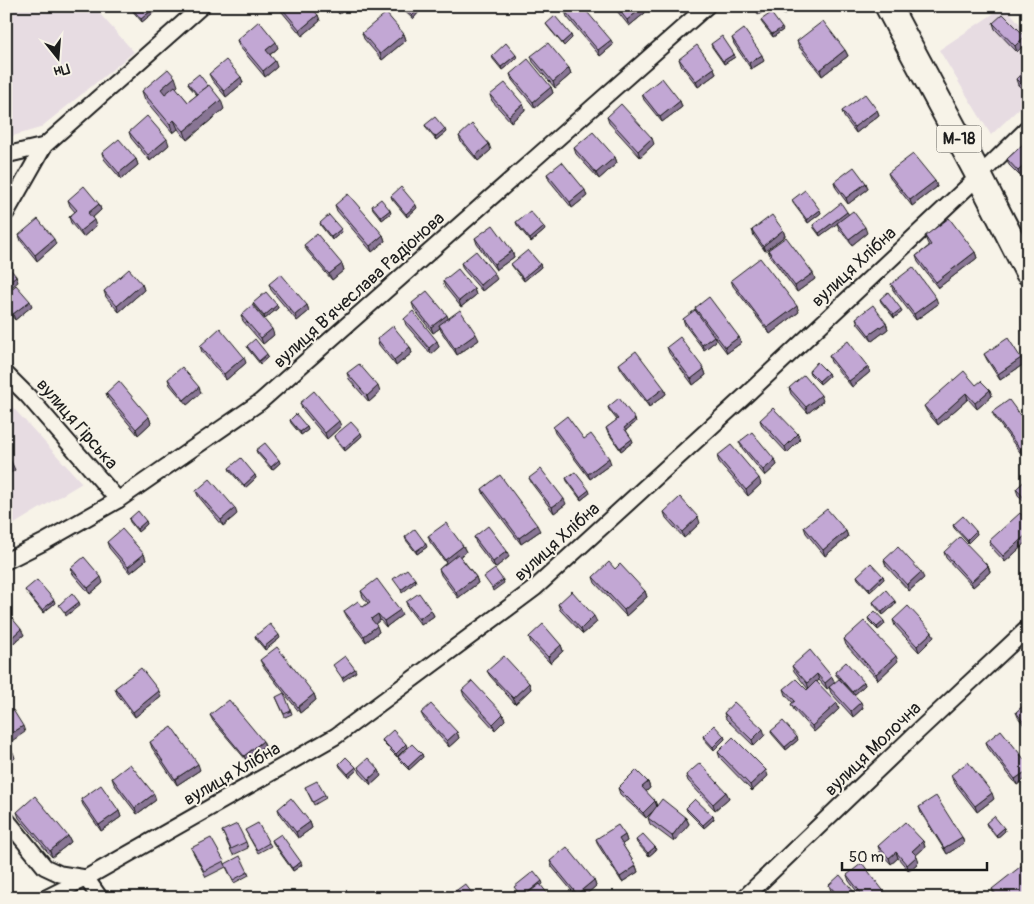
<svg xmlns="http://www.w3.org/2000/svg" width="1034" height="904" viewBox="0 0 1034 904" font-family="Pangolin,sans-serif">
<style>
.built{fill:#e7dce2}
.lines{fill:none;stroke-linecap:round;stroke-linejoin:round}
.minor-casing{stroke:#1c1c1c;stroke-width:19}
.trunk-casing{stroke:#1c1c1c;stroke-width:29}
.minor{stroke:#f7f3e8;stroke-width:15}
.trunk{stroke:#f7f3e8;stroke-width:25}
.wall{fill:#a790b6;stroke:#1c1c1c}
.shaded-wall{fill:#887594;stroke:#1c1c1c}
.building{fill:#c2a7d4;stroke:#1c1c1c}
.labels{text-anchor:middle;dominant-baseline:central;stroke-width:4;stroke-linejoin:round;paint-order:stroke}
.shield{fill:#f7f3e8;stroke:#5e5c59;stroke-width:1}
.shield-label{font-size:16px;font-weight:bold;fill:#1c1c1c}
.street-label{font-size:18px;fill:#1c1c1c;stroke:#f7f3e8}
</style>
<rect width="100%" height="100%" fill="#f7f3e8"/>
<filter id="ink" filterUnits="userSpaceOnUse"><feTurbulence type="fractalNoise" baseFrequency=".02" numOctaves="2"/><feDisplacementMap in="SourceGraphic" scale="10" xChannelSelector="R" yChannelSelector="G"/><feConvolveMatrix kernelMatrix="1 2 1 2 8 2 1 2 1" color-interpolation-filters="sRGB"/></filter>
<g filter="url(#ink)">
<!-- built -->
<g class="built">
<path d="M6,6H106L99,13L134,52L40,128L6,138Z"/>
<path d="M1005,6L1028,34V100L991,135L939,50Z"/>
<path d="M6,400L82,483L6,529Z"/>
</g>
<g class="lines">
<defs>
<g id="minor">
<path d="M6,155L44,146L202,6"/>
<path d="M6,213L44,146"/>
<path d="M6,374L28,396L118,500"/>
<path d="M6,561L44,542L118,500L260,402L707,6"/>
<path d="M6,819L45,867L60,874L86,878L100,898"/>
<path d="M46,898L86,878L336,736L535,588L746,395L979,176L1028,128"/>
<path d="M744,898L914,735L1028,628"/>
</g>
<path id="trunk" d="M888,6L979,176L1028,272"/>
</defs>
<!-- minor casing -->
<use href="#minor" class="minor-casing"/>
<!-- trunk casing -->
<use href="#trunk" class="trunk-casing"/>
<!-- minor -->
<use href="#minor" class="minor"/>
<!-- trunk -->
<use href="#trunk" class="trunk"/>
</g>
<!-- wall -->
<g class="wall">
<path d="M130,6H157L158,9L142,22L131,9Z"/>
<path d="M280,6L318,15L320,21L302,36L282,12Z"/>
<path d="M333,6H349L339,14Z"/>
<path d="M399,6H424L413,19Z"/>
<path d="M613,6H643L645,13L629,26Z"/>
<path d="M778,6H797L784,15Z"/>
<path d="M565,11L613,45L600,56L567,17Z"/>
<path d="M761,20L783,30L773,37L762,23Z"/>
<path d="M993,23L1027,42L1017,52L995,29Z"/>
<path d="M546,24L571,35L572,38L564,46L548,27Z"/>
<path d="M362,33L404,34L406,40L382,60L364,39Z"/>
<path d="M732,38L764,61L751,69L734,44Z"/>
<path d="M237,40L278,48L270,55L277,67L265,77L239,46Z"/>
<path d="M797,41L845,50L848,56L822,76L799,47Z"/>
<path d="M711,44L734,54L735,57L724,64L712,47Z"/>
<path d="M492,56L517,58L502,70L493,59Z"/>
<path d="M531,56L569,68L571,74L555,88L533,62Z"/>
<path d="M679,59L714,68L716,74L698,87L681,65Z"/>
<path d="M1028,67V94L1018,85L1016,79Z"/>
<path d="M209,74L241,77L243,83L226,97L212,80Z"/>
<path d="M510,74L551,87L553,93L535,108L512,80Z"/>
<path d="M188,83L224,109L187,140L178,129L173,133L145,100L142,91L178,86L176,88L188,102L197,95L189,86Z"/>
<path d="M642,94L680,101L682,107L662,122L644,100Z"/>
<path d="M490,95L523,104L525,110L511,122L492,101Z"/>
<path d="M877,110L879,115L856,133L844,117L842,111Z"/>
<path d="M607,117L654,144L640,157L609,123Z"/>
<path d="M425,125L446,132L436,140L426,128Z"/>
<path d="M129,132L169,145L150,161L131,138Z"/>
<path d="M459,136L491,150L478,161L461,142Z"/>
<path d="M1028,140L1020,176L1009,165L1007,159Z"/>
<path d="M574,148L615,157L617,163L599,179L576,154Z"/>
<path d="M102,153L136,159L138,165L121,179L104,159Z"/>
<path d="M888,173L935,181L937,187L912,206L890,178Z"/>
<path d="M547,174L587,196L572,208L549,180Z"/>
<path d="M834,182L866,183L868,189L848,204L836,188Z"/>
<path d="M391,196L417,208L407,217L392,199Z"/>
<path d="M68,200L99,204L101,210L92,218L96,226L83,237L71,223L69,217L75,212L70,206Z"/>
<path d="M792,200L820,210L821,213L808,223L793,203Z"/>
<path d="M335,205L383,235L385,241L372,252L337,211Z"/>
<path d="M372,206L391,213L382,220L373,209Z"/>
<path d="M847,212L848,214L867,233L852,245L839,229L837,223L820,236L814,228L813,225Z"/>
<path d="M516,222L545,230L531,242L517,225Z"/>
<path d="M320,223L342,232L332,240L321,226Z"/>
<path d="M752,230H783L785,236L765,251L754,236Z"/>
<path d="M19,235L56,244L37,261L21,241Z"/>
<path d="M925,236L975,252L977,258L938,288L918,262L916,256L929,246L927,242Z"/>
<path d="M475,238L512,251L514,257L496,270L477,244Z"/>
<path d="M304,245L342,264L344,270L332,280L307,251Z"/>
<path d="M768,250L815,279L797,292L770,256Z"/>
<path d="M461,263L497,279L482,291L463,269Z"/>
<path d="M511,264H540L541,267L524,281L512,266Z"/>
<path d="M731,280L799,312L770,334L733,286Z"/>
<path d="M443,281L474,289L476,295L461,307L445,287Z"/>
<path d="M142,284L144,290L119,312L106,297L104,291Z"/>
<path d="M269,284L307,305L309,311L297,321L271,290Z"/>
<path d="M891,284L938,304L916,320L893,290Z"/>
<path d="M6,294L32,306L15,320L6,309Z"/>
<path d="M880,299L902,312L894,318L881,302Z"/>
<path d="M253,303L277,305L278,308L265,319L254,306Z"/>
<path d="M412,303L448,319L479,340L457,355L441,331L440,328L433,333L414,309Z"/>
<path d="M695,308L739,337L741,343L727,353L714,336L716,341L704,350L685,325L683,319L697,313Z"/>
<path d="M241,315L274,335L263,344L243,321Z"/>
<path d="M856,318L886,323L888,329L872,341L858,324Z"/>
<path d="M404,319L437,341L439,347L431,354L406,325Z"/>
<path d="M377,339L410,347L412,353L396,366L379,345Z"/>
<path d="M200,346L246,363L226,380L202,352Z"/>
<path d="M247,346L268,357L260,364L248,349Z"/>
<path d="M667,347L704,369L706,375L693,385L669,353Z"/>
<path d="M984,354L1024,364L1000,380L987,360Z"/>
<path d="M829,356L868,367L870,372L852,387L831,362Z"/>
<path d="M619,364L664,388L666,394L649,407L621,369Z"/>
<path d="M809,371L828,373L829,376L820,384L810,374Z"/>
<path d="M347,373L380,392L369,402L349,379Z"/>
<path d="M168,379L201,393L187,405L170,385Z"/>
<path d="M976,385L992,396L977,409L968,399L938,425L927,412L924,406Z"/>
<path d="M789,388L823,401L808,413L791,394Z"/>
<path d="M106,393L149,417L151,423L138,435L108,399Z"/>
<path d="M300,403L341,426L327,439L302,409Z"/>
<path d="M608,407L636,422L626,430L633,442L621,451L607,431L606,428L617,420L609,410Z"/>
<path d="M992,412L1028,426L1022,455L995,418Z"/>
<path d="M290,420L307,427L308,430L301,435L291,423Z"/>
<path d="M760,420L800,440L787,453L762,426Z"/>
<path d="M553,427L584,439L611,464L590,479L555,433Z"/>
<path d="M334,436H362L345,451L335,439Z"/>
<path d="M739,442L775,460L777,465L765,476L742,448Z"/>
<path d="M256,450L279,460L280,463L272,470L257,453Z"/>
<path d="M717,456L761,484L748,496L719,462Z"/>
<path d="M229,468L255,475L256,478L245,488L230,471Z"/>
<path d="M529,478L566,504L554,513L532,484Z"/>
<path d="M566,478L590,493L581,500L567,481Z"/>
<path d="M1028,478V506L1018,495L1016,489Z"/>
<path d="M482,489L540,531L521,544L484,495Z"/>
<path d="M196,491L237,514L223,526L198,496Z"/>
<path d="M664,512L700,523L684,538L666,518Z"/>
<path d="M129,519L146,521L147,524L138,532L130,522Z"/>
<path d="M1028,522V541L1005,562L991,547L989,541Z"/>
<path d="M953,525L976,531L977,534L968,543L954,528Z"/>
<path d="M804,527L846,531L848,537L825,556L806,533Z"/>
<path d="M428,536L463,546L466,552L460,556L476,577L478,583L458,598L441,575L439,569L446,563L430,542Z"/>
<path d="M405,537L427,547L417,554L406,540Z"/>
<path d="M474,537L509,557L495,568L476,543Z"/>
<path d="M107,542L144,554L146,560L130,573L109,548Z"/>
<path d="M944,552L988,566L990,572L973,587L946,558Z"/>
<path d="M884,560L924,578L909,591L886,566Z"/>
<path d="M71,568L103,583L90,594L73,574Z"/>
<path d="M615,569L645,591L647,597L626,616L595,583L593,577Z"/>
<path d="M857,576H883L884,579L870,592L858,579Z"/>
<path d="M25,590L55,603L43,613L27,593Z"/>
<path d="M361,591L402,615L386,627L380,620L375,624L379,632L366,642L347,617L344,611L363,607L368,603L363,597Z"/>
<path d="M406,602L431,610L434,616L421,625L408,608Z"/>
<path d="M873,602L896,604L883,615L874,605Z"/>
<path d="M558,604L597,622L583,634L560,610Z"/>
<path d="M6,611L24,635L12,644L6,637Z"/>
<path d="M868,618L885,624L878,630L869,621Z"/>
<path d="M893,620L934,637L919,652L895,626Z"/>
<path d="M255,636L280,638L265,650L256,639Z"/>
<path d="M529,637L561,645L563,651L550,663L531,643Z"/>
<path d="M844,639L898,661L878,680L846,645Z"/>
<path d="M260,660L314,694L316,700L300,713L263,666Z"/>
<path d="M792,666L832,677L834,682L849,690L836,675L835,672L864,682L865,685L854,695L863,708L853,717L831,693L829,687L827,689L819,680L817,682L839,709L814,732L794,710L791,704L793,703L786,695L784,689L807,690L808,689L794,671Z"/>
<path d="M487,671L529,683L531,689L515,704L490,676Z"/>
<path d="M115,688L161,697L135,717L117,694Z"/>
<path d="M462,690L503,714L505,720L495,730L464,696Z"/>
<path d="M276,697L291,711L292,714L285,717Z"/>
<path d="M1028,702V731L1018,717L1016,712Z"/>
<path d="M421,713L457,732L459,738L449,747L424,719Z"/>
<path d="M724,713L765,735L754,746L726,719Z"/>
<path d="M210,715L265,746L247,761L213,721Z"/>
<path d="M771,731L798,740L786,750L772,734Z"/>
<path d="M703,736H724L725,739L714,750L704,739Z"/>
<path d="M382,740L407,747L397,757L383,743Z"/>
<path d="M150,742L200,770L177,785L152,748Z"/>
<path d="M986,742L1028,764V777L1017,785L988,748Z"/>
<path d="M718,752L768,776L752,791L720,758Z"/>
<path d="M422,754L423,757L409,770L399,760L398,757Z"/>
<path d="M339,764L357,770L349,777L340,767Z"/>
<path d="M358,767L381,776L371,785L360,773Z"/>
<path d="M686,775L726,792L729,798L715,810L688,781Z"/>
<path d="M951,775L994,799L977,812L953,781Z"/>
<path d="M112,778L156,800L137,814L114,784Z"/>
<path d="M648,782L650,788L646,792L655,801L657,806L686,818L689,824L674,842L650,824L648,818L654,810L646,818L620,794L618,788Z"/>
<path d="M305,787L325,795L326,798L314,805Z"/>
<path d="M81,799L119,811L121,817L101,831L83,805Z"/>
<path d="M919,807L962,837L964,843L947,854L921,813Z"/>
<path d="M686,808L713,816L714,819L704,828L687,811Z"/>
<path d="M278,809L310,822L312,828L298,838L280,815Z"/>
<path d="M17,812L68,836L71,842L52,857L19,818Z"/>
<path d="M986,823L1004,828L1005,831L997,838L987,826Z"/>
<path d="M245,830L269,843L271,846L258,853Z"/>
<path d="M222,831L246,842L248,848L233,855Z"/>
<path d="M625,835L627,841L622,844L636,866L638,872L622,882L598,845L596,839Z"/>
<path d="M272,840L302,865L293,871L273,843Z"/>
<path d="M636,840L656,850L649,856L637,843Z"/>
<path d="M923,841L925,847L916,855L919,862L909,871L898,858L891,864L880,852L878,846Z"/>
<path d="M191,848L224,861L225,864L248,872L249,875L234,883L226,867L206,877L194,854Z"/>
<path d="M550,861L594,880L596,886L582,898H578L552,867Z"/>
<path d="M847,875L889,898H862L849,881Z"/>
<path d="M829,885L859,898H837L831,891Z"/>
<path d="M992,889L1028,898H996L994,895Z"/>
</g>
<!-- shaded-wall -->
<g class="shaded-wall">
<path d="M157,6L158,9L142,22L141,19Z"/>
<path d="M340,6H349L339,14L337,8Z"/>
<path d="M421,6H424L413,19L412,16Z"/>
<path d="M766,6H767L768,9L758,15L757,12Z"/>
<path d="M787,6H797L784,15L782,9Z"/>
<path d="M643,7L645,13L629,26L627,20Z"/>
<path d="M318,15L320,21L302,36L300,30Z"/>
<path d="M782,28L783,30L773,37L772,34Z"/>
<path d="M404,34L406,40L382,60L380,54Z"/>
<path d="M571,35L572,38L564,46L562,43Z"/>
<path d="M1025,36L1027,42L1017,52L1015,46Z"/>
<path d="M611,40L613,45L600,56L598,50Z"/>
<path d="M276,42L278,48L268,56L266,50Z"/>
<path d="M845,50L848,56L822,76L820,70Z"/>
<path d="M734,54L735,57L724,64L723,61Z"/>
<path d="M516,55L517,58L502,70L501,67Z"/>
<path d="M762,55L764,61L751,69L749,63Z"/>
<path d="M275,61L277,67L265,77L263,71Z"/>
<path d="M569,68L571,74L555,88L553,82Z"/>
<path d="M714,68L716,74L698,87L696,81Z"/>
<path d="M175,77L178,86L164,98L161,89Z"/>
<path d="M241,77L243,83L226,97L224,91Z"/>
<path d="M551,87L553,93L535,108L533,102Z"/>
<path d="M221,100L224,109L187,140L184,131Z"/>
<path d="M680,101L682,107L662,122L660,117Z"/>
<path d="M523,104L525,110L511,122L509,116Z"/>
<path d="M877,110L879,115L856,133L854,127Z"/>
<path d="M174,120L178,129L173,133L170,124Z"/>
<path d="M445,129L446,132L436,140L435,137Z"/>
<path d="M652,138L654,144L640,157L638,151Z"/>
<path d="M167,139L169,145L150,161L148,155Z"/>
<path d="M489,144L491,150L478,161L475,156Z"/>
<path d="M615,157L617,163L599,179L596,173Z"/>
<path d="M136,159L138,165L121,179L119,173Z"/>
<path d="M1028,162V170L1020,176L1018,171Z"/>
<path d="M935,181L937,187L912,206L910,200Z"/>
<path d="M866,183L868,189L848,204L846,198Z"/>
<path d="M585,190L587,196L572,208L570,202Z"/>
<path d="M99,204L101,210L91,219L88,213Z"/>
<path d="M416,205L417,208L407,217L406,214Z"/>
<path d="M390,210L391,213L382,220L381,217Z"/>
<path d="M820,210L821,213L808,223L807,220Z"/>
<path d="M847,212L849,215L820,236L819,233Z"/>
<path d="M94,220L96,226L83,237L80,231Z"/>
<path d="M544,227L545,230L531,242L530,239Z"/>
<path d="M865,227L867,233L852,245L849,239Z"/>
<path d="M341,229L342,232L332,240L331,237Z"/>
<path d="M783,230L785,236L765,251L763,246Z"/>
<path d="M383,235L385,241L372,252L370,246Z"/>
<path d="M54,239L56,244L37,261L35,255Z"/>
<path d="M512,251L514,257L496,270L494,264Z"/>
<path d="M975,252L977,258L938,288L936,282Z"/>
<path d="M342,264L344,270L332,280L329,274Z"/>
<path d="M540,264L541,267L524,281L523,278Z"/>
<path d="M494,273L497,279L482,291L480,285Z"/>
<path d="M813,273L815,279L797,292L795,286Z"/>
<path d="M16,276L18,282L6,292V284Z"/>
<path d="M142,284L144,290L119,312L117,306Z"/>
<path d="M474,289L476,295L461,307L459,301Z"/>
<path d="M936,298L938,304L916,320L914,314Z"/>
<path d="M30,301L32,306L15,320L13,314Z"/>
<path d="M277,305L278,308L265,319L264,316Z"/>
<path d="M307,305L309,311L297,321L295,315Z"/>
<path d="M797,306L799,312L770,334L767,328Z"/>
<path d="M901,309L902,312L894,318L893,315Z"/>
<path d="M447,315L449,321L439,325L440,328L433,333L431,327Z"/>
<path d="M886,323L888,329L872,341L869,335Z"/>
<path d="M7,328L9,334L6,336V329Z"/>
<path d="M272,329L274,335L263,344L261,338Z"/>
<path d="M476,334L479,340L457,355L455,349Z"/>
<path d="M714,336L716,341L704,350L702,345Z"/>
<path d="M739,337L741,343L727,353L725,347Z"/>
<path d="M437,341L439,347L431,354L429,348Z"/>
<path d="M410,347L412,353L396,366L394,360Z"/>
<path d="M267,354L268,357L260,364L259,361Z"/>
<path d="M244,357L246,363L226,380L224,374Z"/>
<path d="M1021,358L1024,364L1000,380L998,374Z"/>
<path d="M868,367L870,372L852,387L849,381Z"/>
<path d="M704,369L706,375L693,385L691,379Z"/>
<path d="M828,373L829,376L820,384L819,381Z"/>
<path d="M378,386L380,392L369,402L367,396Z"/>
<path d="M199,387L201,393L187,405L184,400Z"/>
<path d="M664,388L666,394L649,407L647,401Z"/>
<path d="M990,390L992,396L977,409L975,403Z"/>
<path d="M966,393L968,399L938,425L936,420Z"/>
<path d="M821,395L823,401L808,413L806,407Z"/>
<path d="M149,417L151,423L138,435L136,429Z"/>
<path d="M635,419L636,422L625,431L624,428Z"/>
<path d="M339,421L341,426L327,439L325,433Z"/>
<path d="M307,427L308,430L301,435L300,432Z"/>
<path d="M361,433L362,436L345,451L344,448Z"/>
<path d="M798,434L800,440L787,453L785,447Z"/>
<path d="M632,439L633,442L621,451L620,448Z"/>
<path d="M1028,443V450L1022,455L1020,449Z"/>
<path d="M609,458L611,464L590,479L588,474Z"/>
<path d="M10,459L15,470L6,476V462Z"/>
<path d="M279,460L280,463L272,470L271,467Z"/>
<path d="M775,460L777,465L765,476L763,470Z"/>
<path d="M255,475L256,478L245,488L244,485Z"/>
<path d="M759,478L761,484L748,496L746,490Z"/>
<path d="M589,490L590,493L581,500L580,497Z"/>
<path d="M564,499L566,504L554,513L552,507Z"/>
<path d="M235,508L237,514L223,526L221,520Z"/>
<path d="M698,517L700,523L684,538L682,532Z"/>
<path d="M146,521L147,524L138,532L137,529Z"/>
<path d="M537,525L540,531L521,544L519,538Z"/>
<path d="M846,531L848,537L825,556L823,550Z"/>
<path d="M976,531L977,534L968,543L967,540Z"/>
<path d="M1028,533V541L1005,562L1003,556Z"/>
<path d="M426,544L427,547L417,554L416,551Z"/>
<path d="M463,546L466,552L447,566L445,560Z"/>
<path d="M507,551L509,557L495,568L493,562Z"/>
<path d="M144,554L146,560L130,573L128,567Z"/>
<path d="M988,566L990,572L973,587L971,582Z"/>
<path d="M921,572L924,578L909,591L907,585Z"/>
<path d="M883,576L884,579L870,592L869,589Z"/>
<path d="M101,577L103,583L90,594L88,588Z"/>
<path d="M476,577L478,583L458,598L456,592Z"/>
<path d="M415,579L416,582L402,593L401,590Z"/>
<path d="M503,580L504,583L493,591L492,588Z"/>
<path d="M645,591L647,597L626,616L624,610Z"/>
<path d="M54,600L55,603L43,613L42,610Z"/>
<path d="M895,601L896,604L883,615L882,612Z"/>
<path d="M79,602L80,605L66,616L65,613Z"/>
<path d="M400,610L402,615L386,627L384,621Z"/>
<path d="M431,610L434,616L421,625L419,619Z"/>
<path d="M378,614L380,620L374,625L371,619Z"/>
<path d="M594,616L597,622L583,634L581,629Z"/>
<path d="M884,621L885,624L878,630L877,627Z"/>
<path d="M377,626L379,632L366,642L364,636Z"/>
<path d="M21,629L24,635L12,644L10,639Z"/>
<path d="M932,632L934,637L919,652L917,646Z"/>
<path d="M279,635L280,638L265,650L264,647Z"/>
<path d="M561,645L563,651L550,663L548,657Z"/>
<path d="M11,652L12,655L6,660V656Z"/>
<path d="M896,656L898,661L878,680L876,674Z"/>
<path d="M355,669L356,672L343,681L342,678Z"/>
<path d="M817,674L819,680L809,689L807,683Z"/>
<path d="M832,677L835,683L827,689L825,683Z"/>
<path d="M864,682L865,685L854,695L852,692Z"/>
<path d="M529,683L531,689L515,704L513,698Z"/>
<path d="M159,691L161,697L135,717L133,712Z"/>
<path d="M314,694L316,700L300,713L298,707Z"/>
<path d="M861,702L863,708L853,717L851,711Z"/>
<path d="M837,703L839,709L814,732L812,726Z"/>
<path d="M503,714L505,720L495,730L493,724Z"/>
<path d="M23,726L25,732L6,745V737Z"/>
<path d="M763,729L765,735L754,746L752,740Z"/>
<path d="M457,732L459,738L449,747L447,741Z"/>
<path d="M724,736L725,739L714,750L713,747Z"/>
<path d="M797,737L798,740L786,750L785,747Z"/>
<path d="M263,741L265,746L247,761L244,756Z"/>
<path d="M406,744L407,747L397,757L396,754Z"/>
<path d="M13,752L15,758L6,766V758Z"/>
<path d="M422,754L423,757L409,770L408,767Z"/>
<path d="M198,764L200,770L177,785L175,779Z"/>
<path d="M356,767L357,770L349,777L348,774Z"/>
<path d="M379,770L381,776L371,785L369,779Z"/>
<path d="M766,770L768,776L752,791L750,785Z"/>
<path d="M1028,770V777L1017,785L1015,779Z"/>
<path d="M648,782L650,788L644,793L642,787Z"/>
<path d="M726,792L729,798L715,810L713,804Z"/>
<path d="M992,793L994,799L977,812L975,806Z"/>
<path d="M154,794L156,800L137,814L135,808Z"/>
<path d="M655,801L657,807L646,818L643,813Z"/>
<path d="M119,811L121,817L101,831L99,825Z"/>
<path d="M713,816L714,819L704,828L703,825Z"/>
<path d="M686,818L689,824L674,842L672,836Z"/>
<path d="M310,822L312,828L298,838L296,832Z"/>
<path d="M1004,828L1005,831L997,838L996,835Z"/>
<path d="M625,835L627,841L621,845L619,839Z"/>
<path d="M68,836L71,842L52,857L50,851Z"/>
<path d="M962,837L964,843L947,854L944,848Z"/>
<path d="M923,841L925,847L914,857L912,851Z"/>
<path d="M655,847L656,850L649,856L648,853Z"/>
<path d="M896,852L898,858L891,864L889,858Z"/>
<path d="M917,856L919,862L909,871L907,865Z"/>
<path d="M301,862L302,865L293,871L292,868Z"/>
<path d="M636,866L638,872L622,882L620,877Z"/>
<path d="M594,880L596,886L582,898H579L577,894Z"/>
<path d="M542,881L543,884L526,898H522V897Z"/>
</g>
<!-- building -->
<g class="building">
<path d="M130,6H157L141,19Z"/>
<path d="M280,6H310L318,15L300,30Z"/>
<path d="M401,6H421L412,16Z"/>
<path d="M571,6H582L611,40L598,50L565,11Z"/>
<path d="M616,6H643V7L627,20Z"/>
<path d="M753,6H766L757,12Z"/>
<path d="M780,6H787L782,9Z"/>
<path d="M386,13L404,34L380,54L362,33Z"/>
<path d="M771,13L782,28L772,34L761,20Z"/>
<path d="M1003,14L1025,36L1015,46L993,23Z"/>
<path d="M555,16L571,35L562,43L546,24Z"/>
<path d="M259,21L276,42L266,50L275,61L263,71L237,40Z"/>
<path d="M823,21L845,50L820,70L797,41Z"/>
<path d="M744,29L762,55L749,63L732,38Z"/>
<path d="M722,36L734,54L723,61L711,44Z"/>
<path d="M506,43L516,55L501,67L492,56Z"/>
<path d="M548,43L569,68L553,82L531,56Z"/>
<path d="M697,45L714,68L696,81L679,59Z"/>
<path d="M528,59L551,87L533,102L510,74Z"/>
<path d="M226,60L241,77L224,91L209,74Z"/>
<path d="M1028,67V88L1026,89L1016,79Z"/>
<path d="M168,69L175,77L161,89L165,94L175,86L188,102L209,85L221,100L184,131L174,120L170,124L142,91Z"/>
<path d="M199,74L208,86L197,94L188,83Z"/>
<path d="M662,78L680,101L660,117L642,94Z"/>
<path d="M505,83L523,104L509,116L490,95Z"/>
<path d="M865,94L877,110L854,127L842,111Z"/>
<path d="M621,104L652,138L638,151L607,117Z"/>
<path d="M147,116L167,139L148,155L129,132Z"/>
<path d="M435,117L445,129L435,137L425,125Z"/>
<path d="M472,124L489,144L475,156L459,136Z"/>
<path d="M593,132L615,157L596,173L574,148Z"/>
<path d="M119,139L136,159L119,173L102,153Z"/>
<path d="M1028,140V162L1018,171L1007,159Z"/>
<path d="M913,154L935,181L910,200L888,173Z"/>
<path d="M562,162L585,190L570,202L547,174Z"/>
<path d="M854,167L866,183L846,198L834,182Z"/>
<path d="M84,186L99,204L88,213L94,220L80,231L69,217L77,210L68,200Z"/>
<path d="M401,187L416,205L406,214L391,196Z"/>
<path d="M805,190L820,210L807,220L792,200Z"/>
<path d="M348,194L383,235L370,246L335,205Z"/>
<path d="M381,199L390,210L381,217L372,206Z"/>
<path d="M841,203L847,212L819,233L813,225Z"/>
<path d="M530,211L544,227L530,239L516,222Z"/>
<path d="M853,211L865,227L849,239L837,223Z"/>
<path d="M329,215L341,229L331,237L320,223Z"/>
<path d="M772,215L783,230L763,246L752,230Z"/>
<path d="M949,218L975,252L936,282L916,256L931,245L925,236Z"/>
<path d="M38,219L54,239L35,255L19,235Z"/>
<path d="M493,225L512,251L494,264L475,238Z"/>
<path d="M317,234L342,264L329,274L304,245Z"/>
<path d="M786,237L813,273L795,286L768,250Z"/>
<path d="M528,250L540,264L523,278L511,264Z"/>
<path d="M476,251L494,273L480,285L461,263Z"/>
<path d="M760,258L797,306L767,328L731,280Z"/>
<path d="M6,264L16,276L6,284Z"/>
<path d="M913,267L936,298L914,314L891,284Z"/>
<path d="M129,269L142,284L117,306L104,291Z"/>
<path d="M458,269L474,289L459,301L443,281Z"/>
<path d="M281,274L307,305L295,315L269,284Z"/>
<path d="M16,285L30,301L13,314L6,306V294Z"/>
<path d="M427,291L447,315L431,327L412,303Z"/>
<path d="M266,292L277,305L264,316L253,303Z"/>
<path d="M888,292L901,309L893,315L880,299Z"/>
<path d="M709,297L739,337L725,347L695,308Z"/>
<path d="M252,305L272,329L261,338L241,315Z"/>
<path d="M873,305L886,323L869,335L856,318Z"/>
<path d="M460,310L476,334L455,349L439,325Z"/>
<path d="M695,310L714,336L702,345L683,319Z"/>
<path d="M413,311L437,341L429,348L404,319Z"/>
<path d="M393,326L410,347L394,360L377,339Z"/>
<path d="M220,328L244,357L224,374L200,346Z"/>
<path d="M680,337L704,369L691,379L667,347Z"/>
<path d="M1008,338L1021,358L998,374L984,354Z"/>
<path d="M255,339L267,354L259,361L247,346Z"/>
<path d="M848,341L868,367L849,381L829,356Z"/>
<path d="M636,351L664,388L647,401L619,364Z"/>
<path d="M817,362L828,373L819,381L809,371Z"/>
<path d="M359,364L378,386L367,396L347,373Z"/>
<path d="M182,367L199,387L184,400L168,379Z"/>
<path d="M964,371L976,385L981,381L990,390L975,403L966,393L936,420L924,406Z"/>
<path d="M804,375L821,395L806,407L789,388Z"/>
<path d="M119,381L149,417L136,429L106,393Z"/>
<path d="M314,391L339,421L325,433L300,403Z"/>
<path d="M619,398L635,419L624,428L632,439L620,448L606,428L618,419L608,407Z"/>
<path d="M1009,400L1028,426V443L1020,449L992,412Z"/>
<path d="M773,408L798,434L785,447L760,420Z"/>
<path d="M296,414L307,427L300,432L290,420Z"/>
<path d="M567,416L584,439L591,434L609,458L588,474L553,427Z"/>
<path d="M351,422L361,433L344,448L334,436Z"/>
<path d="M752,432L775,460L763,470L739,442Z"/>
<path d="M265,443L279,460L271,467L256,450Z"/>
<path d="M731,445L759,478L746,490L717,456Z"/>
<path d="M6,453L10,459L6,462Z"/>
<path d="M241,458L255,475L244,485L229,468Z"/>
<path d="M541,469L564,499L552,507L529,478Z"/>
<path d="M575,472L589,490L580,497L566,478Z"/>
<path d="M500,475L537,525L519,538L482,489Z"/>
<path d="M1028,478V502L1016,489Z"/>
<path d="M210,479L235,508L221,520L196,491Z"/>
<path d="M680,497L698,517L682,532L664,512Z"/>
<path d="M827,509L846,531L823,550L804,527Z"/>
<path d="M138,511L146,521L137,529L129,519Z"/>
<path d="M1020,513L1028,522V533L1003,556L989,541Z"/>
<path d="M963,516L976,531L967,540L953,525Z"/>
<path d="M446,523L463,546L445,560L428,536Z"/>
<path d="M488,526L507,551L493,562L474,537Z"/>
<path d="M122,529L144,554L128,567L107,542Z"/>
<path d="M415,529L426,544L416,551L405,537Z"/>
<path d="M960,537L988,566L971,582L944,552Z"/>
<path d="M898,547L921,572L907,585L884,560Z"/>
<path d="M458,554L476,577L456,592L439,569Z"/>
<path d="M84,557L101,577L88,588L71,568Z"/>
<path d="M609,562L615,569L620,564L645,591L624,610L593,577Z"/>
<path d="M871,563L883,576L869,589L857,576Z"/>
<path d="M407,569L415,579L401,590L393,579Z"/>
<path d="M495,569L503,580L492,588L484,577Z"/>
<path d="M377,579L400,610L384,621L378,614L371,619L377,626L364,636L344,611L358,601L363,607L370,602L361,591Z"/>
<path d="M37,580L54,600L42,610L25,590Z"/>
<path d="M886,590L895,601L882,612L873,602Z"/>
<path d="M572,591L594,616L581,629L558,604Z"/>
<path d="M72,593L79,602L65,613L59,605Z"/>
<path d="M419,593L431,610L419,619L406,602Z"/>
<path d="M908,606L932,632L917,646L893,620Z"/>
<path d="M6,611L21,629L10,639L6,634Z"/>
<path d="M875,611L884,621L877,627L868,618Z"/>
<path d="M864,621L896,656L876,674L844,639Z"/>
<path d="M270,624L279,635L264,647L255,636Z"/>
<path d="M543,624L561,645L548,657L529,637Z"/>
<path d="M6,646L11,652L6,656Z"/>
<path d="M277,647L314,694L298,707L260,660Z"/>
<path d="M810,650L832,677L825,683L817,674L807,683L792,666Z"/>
<path d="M345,656L355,669L342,678L333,665Z"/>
<path d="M504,656L529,683L513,698L487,671Z"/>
<path d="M846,662L864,682L852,692L835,672Z"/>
<path d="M141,668L159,691L133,712L115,688Z"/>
<path d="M796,679L807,690L816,681L837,703L812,726L791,704L795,701L784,689Z"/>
<path d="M839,679L861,702L851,711L829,687Z"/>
<path d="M472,681L503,714L493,724L462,690Z"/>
<path d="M284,693L291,711L284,714L276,697Z"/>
<path d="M229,700L263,741L244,756L210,715Z"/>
<path d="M734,702L763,729L752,740L724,713Z"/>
<path d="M1028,702V728L1016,712Z"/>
<path d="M431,704L457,732L447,741L421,713Z"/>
<path d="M13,710L23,726L6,737V715Z"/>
<path d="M783,721L797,737L785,747L771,731Z"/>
<path d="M714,725L724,736L713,747L703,736Z"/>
<path d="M172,727L198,764L175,779L150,742Z"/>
<path d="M393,730L406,744L396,754L382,740Z"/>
<path d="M1001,730L1028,764V770L1015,779L986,742Z"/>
<path d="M733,737L766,770L750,785L718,752Z"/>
<path d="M412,744L422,754L408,767L398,757Z"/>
<path d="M6,745L13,752L6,758Z"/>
<path d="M346,757L356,767L348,774L339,764Z"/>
<path d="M368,758L379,770L369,779L358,767Z"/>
<path d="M968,762L992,793L975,806L951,775Z"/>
<path d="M700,763L726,792L713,804L686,775Z"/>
<path d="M130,764L154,794L135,808L112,778Z"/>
<path d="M636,770L648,782L642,787L655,801L643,813L618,788Z"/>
<path d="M317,781L325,795L313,802L305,787Z"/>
<path d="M101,785L119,811L99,825L81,799Z"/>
<path d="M35,796L68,836L50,851L17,812Z"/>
<path d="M936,796L962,837L944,848L919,807Z"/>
<path d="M291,798L310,822L296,832L278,809Z"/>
<path d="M662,799L686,818L672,836L648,818Z"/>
<path d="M695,799L713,816L703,825L686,808Z"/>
<path d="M994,816L1004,828L996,835L986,823Z"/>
<path d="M905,822L923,841L912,851L917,856L907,865L896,852L889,858L878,846Z"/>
<path d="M258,823L269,843L257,850L245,830Z"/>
<path d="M237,824L246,842L231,849L222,831Z"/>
<path d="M618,825L625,835L619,839L636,866L620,877L596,839Z"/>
<path d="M281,834L301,862L292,868L272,840Z"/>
<path d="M643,834L655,847L648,853L636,840Z"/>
<path d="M211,838L224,861L204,871L191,848Z"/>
<path d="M567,847L594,880L577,894L550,861Z"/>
<path d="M240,856L248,872L233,880L225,864Z"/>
<path d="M862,863L889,898H865L847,875Z"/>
<path d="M1025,863L1028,866V898H999L992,889Z"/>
<path d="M534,871L542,881L522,897L514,887Z"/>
<path d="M840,875L859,898H840L829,885Z"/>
<path d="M465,884L476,898H452L450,895Z"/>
<path d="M540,884L551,898H524L523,897Z"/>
<path d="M495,895L498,898H492Z"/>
</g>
</g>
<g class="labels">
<!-- shield labels -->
<rect class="shield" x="936.5" y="125.5" width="45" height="27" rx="4"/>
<g class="shield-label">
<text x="959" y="139">М-18</text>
</g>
<!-- street labels -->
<g class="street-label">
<text transform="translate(854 267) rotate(-43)">вулиця Хлібна</text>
<text transform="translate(359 290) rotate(-42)">вулиця В'ячеслава Радіонова</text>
<text transform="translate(77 424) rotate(49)">вулиця Гірська</text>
<text transform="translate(557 542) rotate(-42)">вулиця Хлібна</text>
<text transform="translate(873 749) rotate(-44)">вулиця Молочна</text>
<text transform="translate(232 774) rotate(-30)">вулиця Хлібна</text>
</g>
</g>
<!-- margin -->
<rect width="1034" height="904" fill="none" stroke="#f7f3e8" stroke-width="25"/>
<rect x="12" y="12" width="1009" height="879" fill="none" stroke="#1c1c1c" stroke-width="2" filter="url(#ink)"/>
<!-- north arrow -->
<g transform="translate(58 58) rotate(163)" stroke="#f7f3e8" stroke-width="4" paint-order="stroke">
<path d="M0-4L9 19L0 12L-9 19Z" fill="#1c1c1c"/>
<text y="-8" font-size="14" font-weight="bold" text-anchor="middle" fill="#1c1c1c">Пн</text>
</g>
<!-- scale -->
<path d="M842 862v8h145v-8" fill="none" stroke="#1c1c1c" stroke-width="2.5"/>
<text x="849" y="862" font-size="15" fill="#1c1c1c" stroke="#f7f3e8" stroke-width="4" paint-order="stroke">50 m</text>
</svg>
